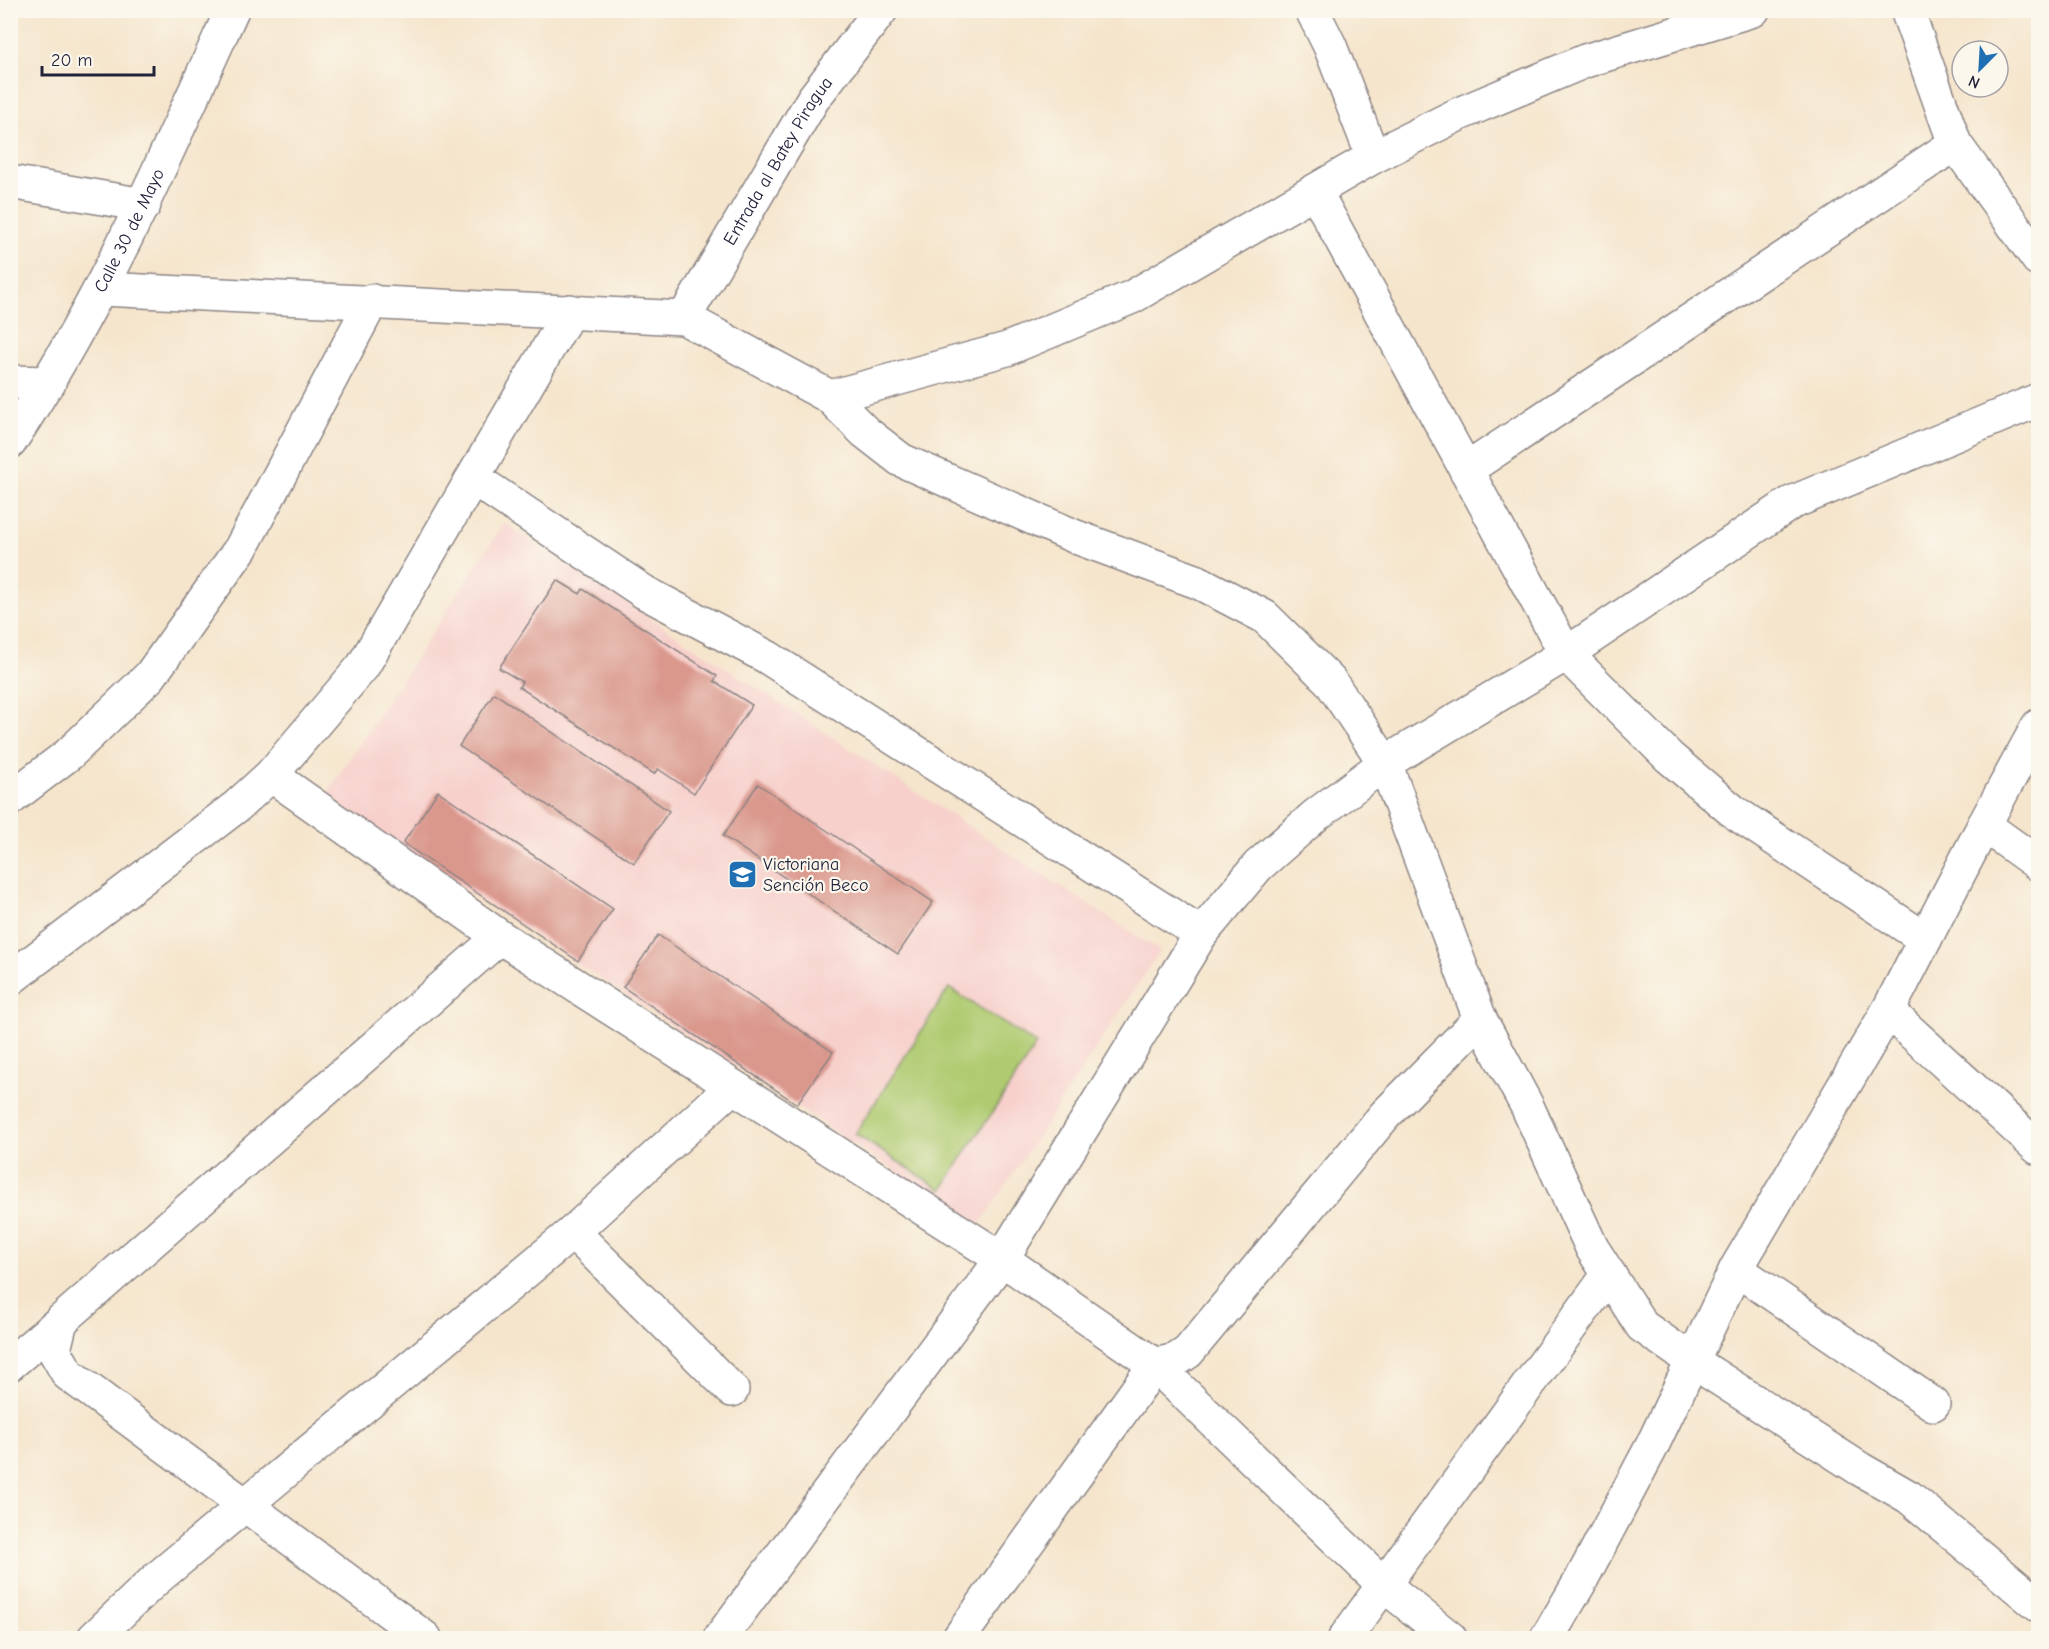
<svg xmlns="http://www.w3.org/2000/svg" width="2049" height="1649" viewBox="0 0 2049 1649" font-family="'Comic Neue',sans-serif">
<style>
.built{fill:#f7d0cc}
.green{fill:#afca70;stroke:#687656;stroke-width:1.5}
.building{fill:#da988d}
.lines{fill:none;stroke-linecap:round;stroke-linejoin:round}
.minor-casing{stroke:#8c8484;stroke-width:36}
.minor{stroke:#fff;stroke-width:33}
.labels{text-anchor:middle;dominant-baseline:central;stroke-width:4.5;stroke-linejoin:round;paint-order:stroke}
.street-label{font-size:18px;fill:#22223b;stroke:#fbf7ec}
.poi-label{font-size:18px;fill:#22223b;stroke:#fbf7ec;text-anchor:start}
</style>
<rect width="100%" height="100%" fill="#fbf7ec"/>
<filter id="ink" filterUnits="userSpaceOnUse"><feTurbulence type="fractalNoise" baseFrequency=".0167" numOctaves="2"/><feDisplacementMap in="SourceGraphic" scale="12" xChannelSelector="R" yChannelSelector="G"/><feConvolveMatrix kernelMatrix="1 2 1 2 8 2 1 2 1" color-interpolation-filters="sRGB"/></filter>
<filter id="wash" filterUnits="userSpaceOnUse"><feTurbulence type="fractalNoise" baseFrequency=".008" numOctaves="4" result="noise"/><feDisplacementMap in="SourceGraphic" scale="24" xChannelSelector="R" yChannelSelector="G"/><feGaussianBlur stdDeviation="1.35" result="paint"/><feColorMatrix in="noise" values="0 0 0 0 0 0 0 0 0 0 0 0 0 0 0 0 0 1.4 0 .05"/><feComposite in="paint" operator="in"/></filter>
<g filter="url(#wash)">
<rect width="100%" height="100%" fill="#f5e5cc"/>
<!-- built -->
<path class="built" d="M504,523L1160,951L979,1226L324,798Z"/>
<!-- green -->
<path class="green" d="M949,988L1036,1044C1007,1095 971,1140 942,1190L855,1134Z"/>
<g id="blocks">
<!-- building -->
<g class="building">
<path d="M557,580L580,594L583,589L717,676L714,681L752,705L694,793L658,769L654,774L519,687L522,682L499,668Z"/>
<path d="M494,693L669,811L634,863L459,746Z"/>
<path d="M758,784L933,902L898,954L723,836Z"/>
<path d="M438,791L613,909L578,961L403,843Z"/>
<path d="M658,935L833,1052L797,1104L623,987Z"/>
</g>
</g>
</g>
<g filter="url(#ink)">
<use href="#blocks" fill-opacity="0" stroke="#8c8484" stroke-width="1.5"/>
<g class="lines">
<defs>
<g id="minor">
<path d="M1312,10L1330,46L1373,157"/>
<path d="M1907,10L1955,144L2038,259"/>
<path d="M10,182L144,205"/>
<path d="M1315,191L1566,654L1669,757L1734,812L1925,939"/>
<path d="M102,289L684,318L830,397L865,432L901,460L1076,537L1198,582L1265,617L1330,681L1385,763L1480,1019L1527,1106L1592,1248L1642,1326L1692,1361L1860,1469L1909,1497L2038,1605"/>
<path id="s1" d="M684,318L813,99L881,10"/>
<path d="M10,382L49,383"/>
<path d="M830,397L1007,349L1132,297L1373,157L1459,114L1585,61L1753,10"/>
<path id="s2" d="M10,442C101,304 164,160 232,10"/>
<path d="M1466,470L1955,144"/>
<path d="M473,478L644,592L767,657L1201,934"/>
<path d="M271,775L500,937L1002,1259L1155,1365L1385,1586L1450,1638"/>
<path d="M10,799L69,754L150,676L241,548L372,301"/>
<path d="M1984,825L2038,864"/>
<path d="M10,979L237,806L271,775L363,666L570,311"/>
<path d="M1888,1011L2038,1148"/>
<path d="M573,1232L732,1390"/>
<path d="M1736,1269L1933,1404"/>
<path d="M10,1364L61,1321"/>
<path d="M94,1638L155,1580L573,1232L732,1087"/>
<path d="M425,1638L68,1374L54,1350L61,1321L500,937"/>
<path d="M720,1638L1002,1259L1201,934L1258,866L1316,815L1385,763L1566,654L1791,503L2038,400"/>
<path d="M959,1638L1155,1365L1176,1360L1188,1352L1385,1115L1480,1019"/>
<path d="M1345,1638L1609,1274"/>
<path d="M1547,1638L1580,1582L1652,1446L1736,1269L1888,1011L1984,825L2038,726"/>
</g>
</defs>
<!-- minor casing -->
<use href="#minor" class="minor-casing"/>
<!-- minor -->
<use href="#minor" class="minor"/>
</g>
</g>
<!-- icons -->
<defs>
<symbol id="school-square" viewBox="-11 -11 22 22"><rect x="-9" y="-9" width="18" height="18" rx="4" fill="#1f6fb2" stroke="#fbf7ec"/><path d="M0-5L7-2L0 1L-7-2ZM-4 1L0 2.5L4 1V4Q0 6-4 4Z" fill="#fff"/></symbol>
</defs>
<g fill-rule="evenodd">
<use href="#school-square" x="726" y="858" width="33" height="33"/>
</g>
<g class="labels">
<!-- street labels -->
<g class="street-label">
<text stroke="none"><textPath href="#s1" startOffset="183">Entrada al Batey Piragua</textPath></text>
<text stroke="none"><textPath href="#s2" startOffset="243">Calle 30 de Mayo</textPath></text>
</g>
<!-- poi labels -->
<g class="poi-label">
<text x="763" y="864">Victoriana<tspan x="763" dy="21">Sención Beco</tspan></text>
</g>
</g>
<!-- margin -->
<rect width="2049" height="1649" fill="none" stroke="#fbf7ec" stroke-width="36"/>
<!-- north arrow -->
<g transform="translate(1980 69) rotate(204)"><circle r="28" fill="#fbf7ec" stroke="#a4a2a5" stroke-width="1.5"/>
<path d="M0-4.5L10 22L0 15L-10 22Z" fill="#1f6fb2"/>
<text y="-9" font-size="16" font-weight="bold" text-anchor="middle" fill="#22223b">N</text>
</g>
<!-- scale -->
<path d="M42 66v9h112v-9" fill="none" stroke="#22223b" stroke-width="3"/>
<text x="51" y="66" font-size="18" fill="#22223b" stroke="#fbf7ec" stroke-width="4.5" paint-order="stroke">20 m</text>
</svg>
